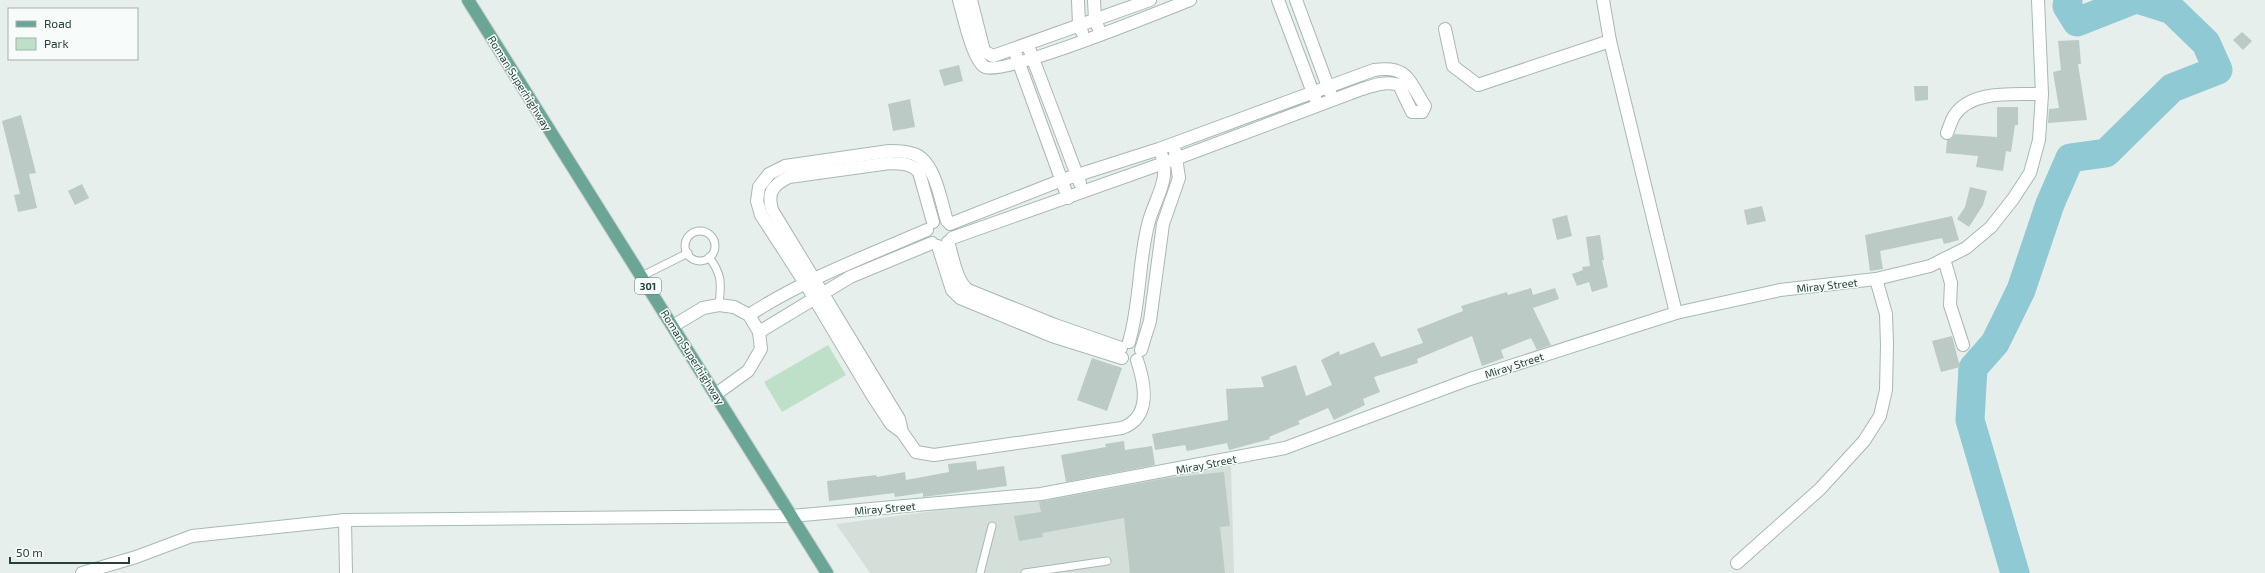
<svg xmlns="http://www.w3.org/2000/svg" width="2265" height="573" viewBox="0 0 2265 573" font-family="'Exo 2',sans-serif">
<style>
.built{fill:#d4dfda}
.green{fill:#bfe0c8}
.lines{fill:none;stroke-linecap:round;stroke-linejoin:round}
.river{stroke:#8ec9d4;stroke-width:29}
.building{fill:#bbcac4}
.lane-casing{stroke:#a8b8b2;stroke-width:9}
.street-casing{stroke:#a8b8b2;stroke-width:14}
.secondary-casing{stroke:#a4bbb3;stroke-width:14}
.primary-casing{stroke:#c2cac8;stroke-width:14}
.lane{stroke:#fff;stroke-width:7}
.street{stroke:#fff;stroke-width:12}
.secondary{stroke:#fff;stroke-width:12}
.primary{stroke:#6aa596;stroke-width:12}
.labels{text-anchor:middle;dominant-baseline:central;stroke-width:3;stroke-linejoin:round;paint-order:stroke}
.shield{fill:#f7fbf9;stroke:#637a73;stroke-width:1}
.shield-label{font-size:10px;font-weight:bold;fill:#24423a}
.street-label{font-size:11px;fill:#24423a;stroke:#f7fbf9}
</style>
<rect width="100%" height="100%" fill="#e6efeb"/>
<!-- built -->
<path class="built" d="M1231,466L1234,573H870L836,524L1040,497Z"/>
<!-- green -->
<path class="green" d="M828,345L846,375L782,412L764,382Z"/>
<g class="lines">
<!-- river -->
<g class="river">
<path d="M2068,0L2067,6L2077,22L2133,0"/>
<path d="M2015,573L1970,420L1973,368L1995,343L2021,290L2050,204L2070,158L2106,153L2172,88L2218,70L2206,43L2172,10L2140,0"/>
</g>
</g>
<!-- building -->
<g class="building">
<path d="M2242,32L2252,41L2243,50L2233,40Z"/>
<path d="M2079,40L2081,64H2078L2087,120L2048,123L2049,109L2059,108L2053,72L2061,70L2058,41Z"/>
<path d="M959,65L963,81L944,86L939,70Z"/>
<path d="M1914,86H1928V100L1915,101Z"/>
<path d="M910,99L915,127L893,131L888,104Z"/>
<path d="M1997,107H2018V125H2015L2011,152L2006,151L2003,171L1976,167L1978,156L1946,153L1947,140L1951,139L1955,134L1997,137Z"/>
<path d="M21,115L36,173L29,174L37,208L18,212L14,195L20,194L2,121Z"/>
<path d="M82,184L89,198L75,205L68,191Z"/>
<path d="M1970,187L1987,191L1983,205L1969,227L1957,219L1965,207Z"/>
<path d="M1762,206L1766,221L1747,225L1744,210Z"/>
<path d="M1567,215L1572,236L1557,240L1552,219Z"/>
<path d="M1952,216L1959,240L1944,244L1942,238L1880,251L1883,269L1870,271L1865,235Z"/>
<path d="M1600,235L1604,260H1602L1608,287L1592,292L1589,282L1577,286L1572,274L1583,270L1582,267L1590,266L1586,237Z"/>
<path d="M1531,288L1533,295L1555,288L1559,299L1533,308L1551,345L1537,350L1531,338L1501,350L1504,358L1482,366L1472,336L1417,359L1418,363L1374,377L1380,392L1363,399L1365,405L1334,420L1328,408L1298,421L1300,424L1269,437L1270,439L1229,450L1227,443L1187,451L1185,445L1155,450L1152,434L1228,420L1226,389L1264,387L1261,377L1296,365L1306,396L1332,385L1321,360L1339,351L1340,355L1374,342L1381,357L1423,343L1417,329L1463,311L1461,306L1507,292L1508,295Z"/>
<path d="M1952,336L1960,367L1941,372L1932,341Z"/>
<path d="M1092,358L1122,368L1107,411L1077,400Z"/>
<path d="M1124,441L1125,450L1152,446L1155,465L1066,482L1061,455L1106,447L1105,444Z"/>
<path d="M976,461L977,470L1004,466L1007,486L923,497V493L895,497L894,493L829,501L827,481L876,475L877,477L905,472L906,480L949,472L948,464Z"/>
<path d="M1224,472L1230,526L1220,527L1225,573H1130L1124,518L1042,533L1043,537L1019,541L1014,516L1041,512L1039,502L1167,478Z"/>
</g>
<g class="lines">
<defs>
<g id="lane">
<circle cx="700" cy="246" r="15"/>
<path d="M709,257C723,276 721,284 719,305"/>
<path d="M642,276L688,253"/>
<path d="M980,573L992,526"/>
<path d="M1025,573L1107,561"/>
</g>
<g id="street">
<path d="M959,0C963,14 973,61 985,67C1003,76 1162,11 1190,0"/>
<path d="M971,0L984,51L993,56L1150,0"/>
<path d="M1078,0L1079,25L1082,32"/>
<path d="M1094,0L1095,20L1098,27"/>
<path d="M1278,0L1315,98"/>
<path d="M1296,0L1330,92"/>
<path d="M1603,0L1610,41L1676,313"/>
<path d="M1445,29L1453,66L1478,85L1610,41"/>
<path d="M1030,51L1080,183"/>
<path d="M1016,55L1068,198"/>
<path d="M1947,133C1949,128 1951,121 1954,116C1971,89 2014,95 2042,94"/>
<path d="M933,222L919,172C911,163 902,164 890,163L789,177C773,185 767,192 772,210L899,419L902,432L916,452L934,455L1122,428C1152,417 1145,384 1137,360"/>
<path d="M950,224L1062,180L1159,149L1374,70C1408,65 1408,80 1425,106L1422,112H1412L1399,85C1386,81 1375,85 1362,89L1178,158L952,238"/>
<path d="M948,242C953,257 956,281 968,290L1055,325L1121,348"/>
<path d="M938,246L952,290L960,298L1052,336L1122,358"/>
<path d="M1944,259L1951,283L1950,305L1963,345"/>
<path d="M749,315C805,279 867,256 927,230"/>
<path d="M673,326L703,308L719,305L734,307L749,315L759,332L761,349L748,371L716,394"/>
<path d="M759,332L850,277L932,243"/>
<path d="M1129,342C1141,301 1138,260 1149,221C1155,199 1170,180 1162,156"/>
<path d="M1141,350L1150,321L1163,224L1179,178L1175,151"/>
<path d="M902,432L891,424L872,395L805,283L761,215L757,201L759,187L769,174L785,166L889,151C897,151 906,151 914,154C935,161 941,202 947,221"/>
<path d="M345,520L346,573"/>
<path d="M1737,563L1820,489L1864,441L1880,416L1886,390L1887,345L1886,314L1876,279"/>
</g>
<path id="secondary" d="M82,573L136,557L192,536L345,520L791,516L1041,494L1285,448L1470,379L1676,313L1780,290L1876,279L1930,266L1966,248L1991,227L2013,199L2030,173L2039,140L2042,94L2038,0"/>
<path id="primary" d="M468,0L827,573"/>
</defs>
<!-- lane casing -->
<use href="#lane" class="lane-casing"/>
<!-- street casing -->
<use href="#street" class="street-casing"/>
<!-- secondary casing -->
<use href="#secondary" class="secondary-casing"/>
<!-- primary casing -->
<use href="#primary" class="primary-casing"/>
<!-- lane -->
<use href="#lane" class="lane"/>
<!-- street -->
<use href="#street" class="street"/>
<!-- secondary -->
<use href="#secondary" class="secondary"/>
<!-- primary -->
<use href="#primary" class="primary"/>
</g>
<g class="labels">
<!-- shield labels -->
<rect class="shield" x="635" y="278" width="26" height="16" rx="3"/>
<g class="shield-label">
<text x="648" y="286">301</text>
</g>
<!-- street labels -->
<g class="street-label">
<text transform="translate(520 83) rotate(58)">Roman Superhighway</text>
<text transform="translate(1827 285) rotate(-6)">Miray Street</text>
<text transform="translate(693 357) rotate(58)">Roman Superhighway</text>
<text transform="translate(1514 365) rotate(-18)">Miray Street</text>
<text transform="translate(1206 464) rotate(-11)">Miray Street</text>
<text transform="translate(885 508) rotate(-5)">Miray Street</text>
</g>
</g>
<!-- legend -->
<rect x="8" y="8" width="130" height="52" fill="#f7fbf9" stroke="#a3b1ad"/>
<rect x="16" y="21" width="20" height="6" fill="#6aa596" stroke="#a3b1ad"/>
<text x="44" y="28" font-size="12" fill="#24423a">Road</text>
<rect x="16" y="38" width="20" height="12" fill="#bfe0c8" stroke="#a3b1ad"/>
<text x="44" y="48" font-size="12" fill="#24423a">Park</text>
<!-- scale -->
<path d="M10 557v6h119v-6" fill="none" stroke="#24423a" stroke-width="2"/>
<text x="16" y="557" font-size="12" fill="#24423a" stroke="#f7fbf9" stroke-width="3" paint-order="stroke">50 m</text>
</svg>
